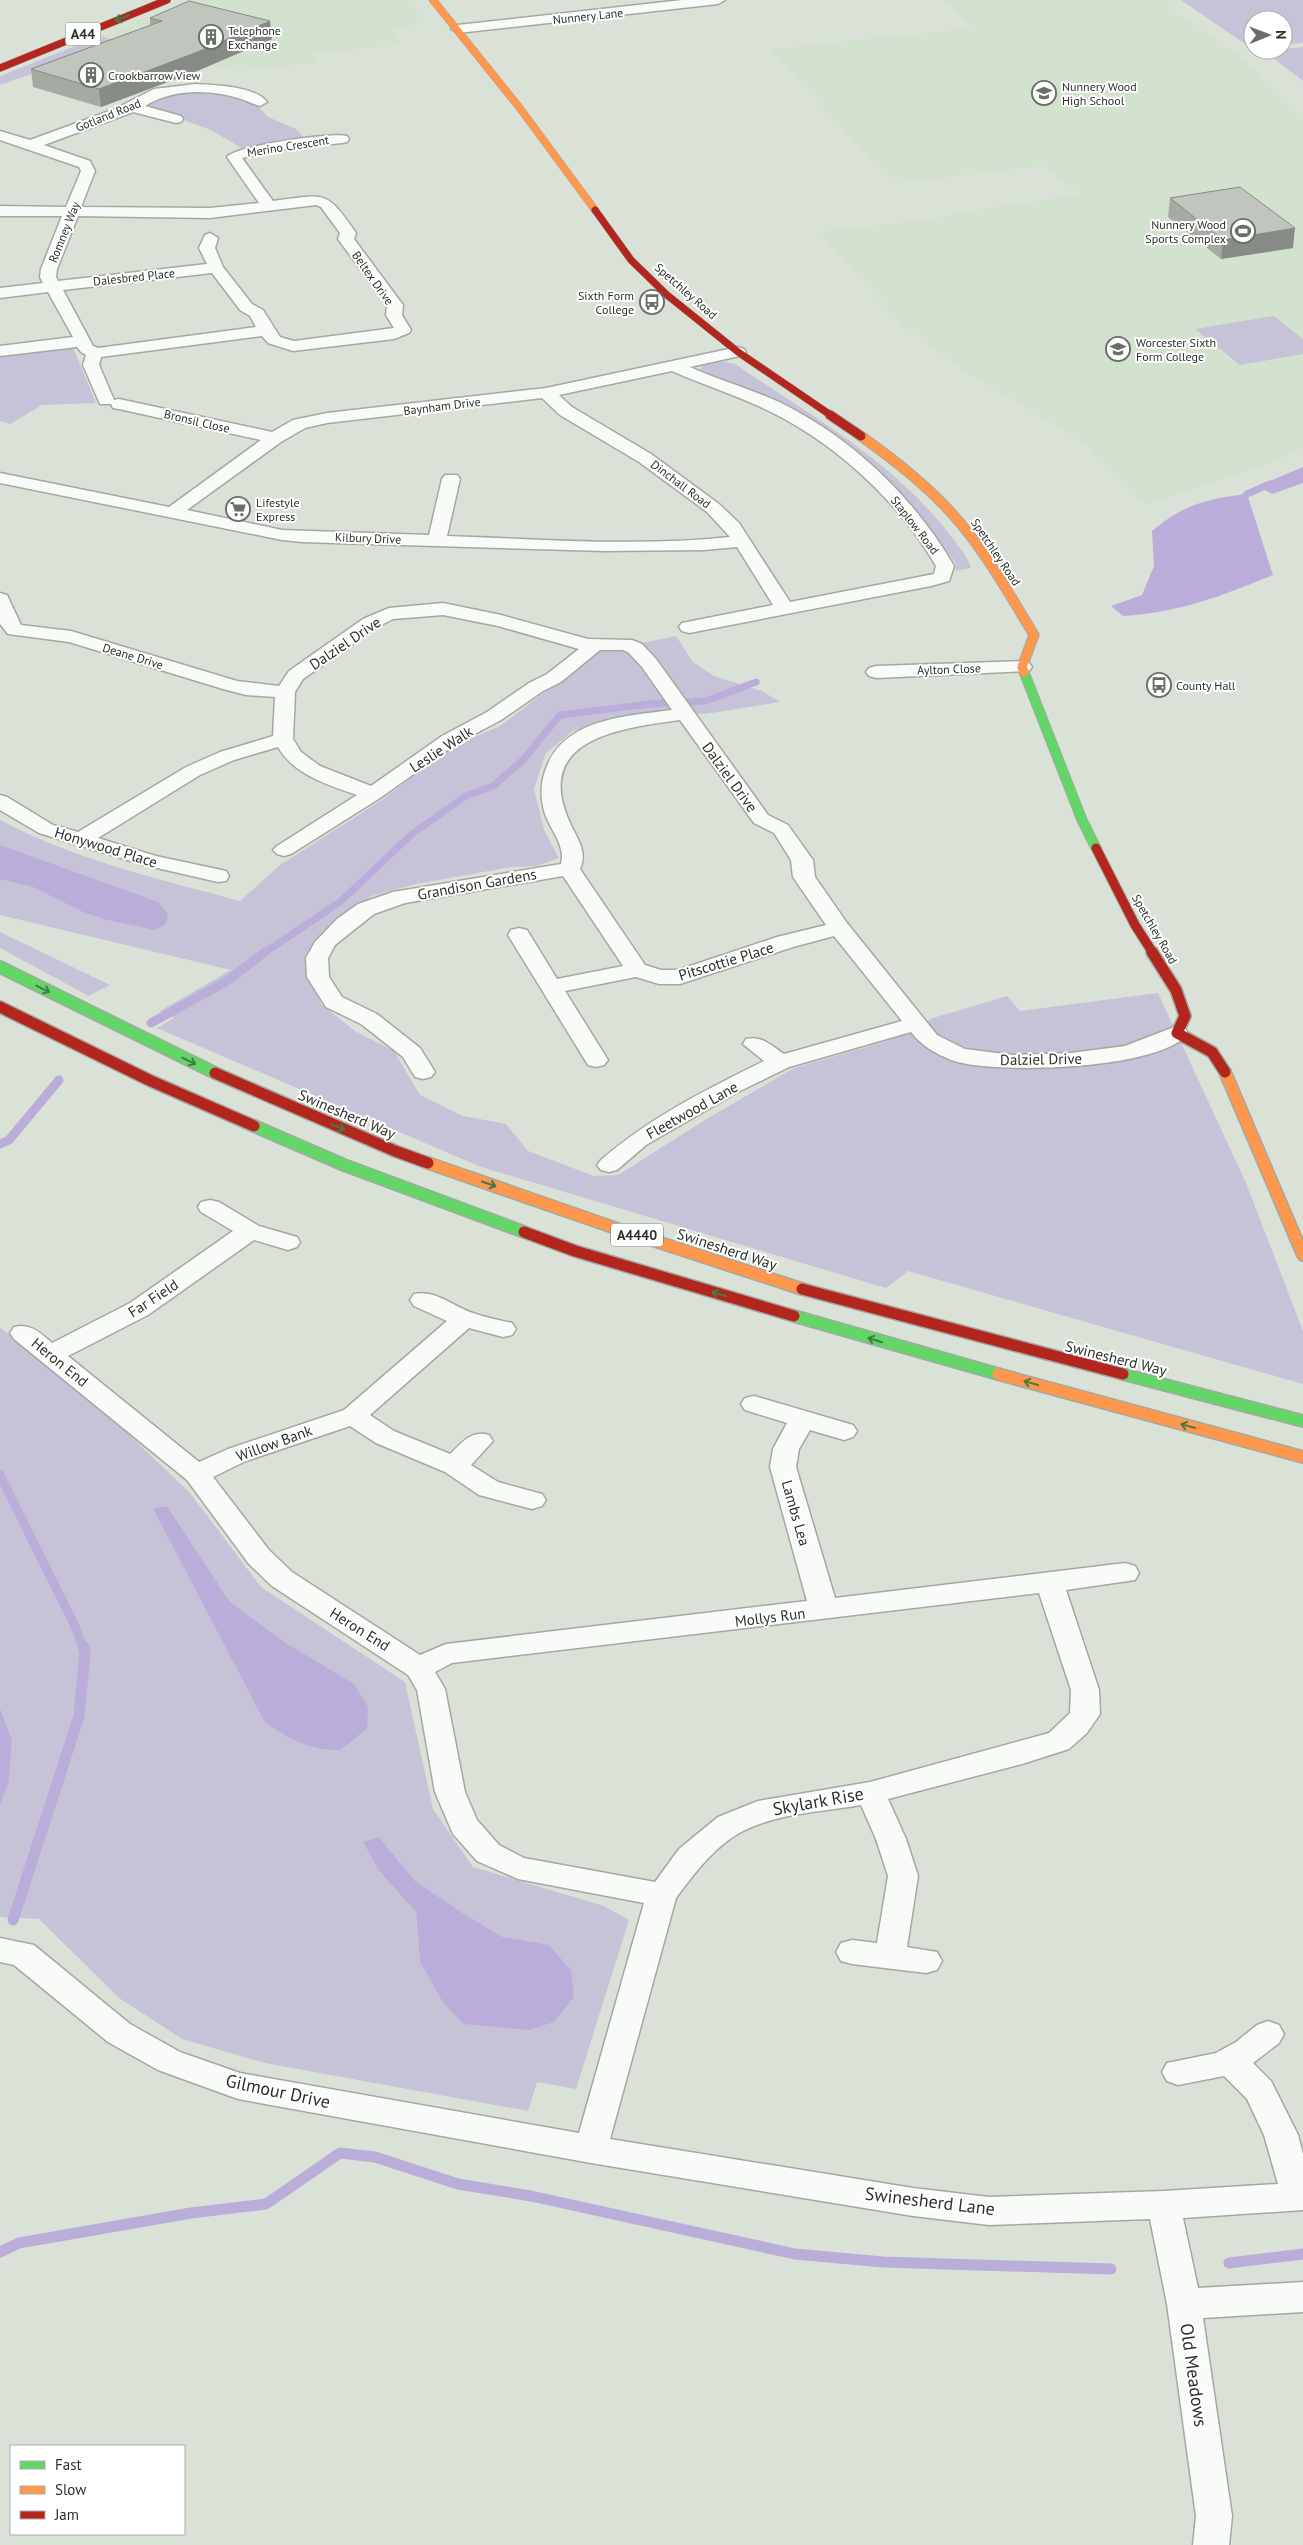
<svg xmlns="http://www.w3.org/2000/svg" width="1303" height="2545" viewBox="0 0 1303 2545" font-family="'PT Sans',sans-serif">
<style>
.built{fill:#d3e2cf}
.green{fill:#c6c2d7;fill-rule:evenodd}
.water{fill:#baadd9}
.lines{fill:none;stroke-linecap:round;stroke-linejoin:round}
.stream-far2{stroke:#baadd9;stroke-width:7}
.stream-far1{stroke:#baadd9;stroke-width:9}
.stream{stroke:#baadd9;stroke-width:11}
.street-casing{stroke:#a2a9a1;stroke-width:3}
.fast-far1-casing{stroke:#a2a9a1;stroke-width:11}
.fast-casing{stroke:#a2a9a1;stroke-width:14}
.slow-far2-casing{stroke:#a2a9a1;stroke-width:8}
.slow-far1-casing{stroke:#a2a9a1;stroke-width:11}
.slow-casing{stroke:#a2a9a1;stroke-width:14}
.jam-far2-casing{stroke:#a2a9a1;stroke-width:8}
.jam-far1-casing{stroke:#a2a9a1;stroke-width:11}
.jam-casing{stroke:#a2a9a1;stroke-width:14}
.street{fill:#f9fbf9;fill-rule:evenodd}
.fast-far1{stroke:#63d668;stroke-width:9}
.fast{stroke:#63d668;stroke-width:11}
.slow-far2{stroke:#ff974d;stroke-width:7}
.slow-far1{stroke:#ff974d;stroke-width:9}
.slow{stroke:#ff974d;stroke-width:11}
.jam-far2{stroke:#b3261e;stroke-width:7}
.jam-far1{stroke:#b3261e;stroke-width:9}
.jam{stroke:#b3261e;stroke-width:11}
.wall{fill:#a5aaa3}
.shaded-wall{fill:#868b85}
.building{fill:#c0c6be;stroke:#868b85}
.oneway{stroke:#447b46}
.labels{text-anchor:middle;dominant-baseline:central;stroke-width:4;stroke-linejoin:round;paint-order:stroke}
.far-street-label{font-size:12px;fill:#2b312a;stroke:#fff}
.far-poi-label{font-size:12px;fill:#2b312a;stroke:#fff;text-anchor:start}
.shield{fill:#fff;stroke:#6b6f6a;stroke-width:1}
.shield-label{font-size:14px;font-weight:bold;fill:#2b312a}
.street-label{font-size:15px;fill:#2b312a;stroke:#fff}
.near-street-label{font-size:18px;fill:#2b312a;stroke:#fff}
</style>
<rect width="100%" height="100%" fill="#dae2d8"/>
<!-- built -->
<g class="built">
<path d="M189,0H407L427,24L391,28L403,45L313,54L319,63L238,71L100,36Z"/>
<path d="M943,0H1165L1174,7L1175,15L1183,16L1241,57L1303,116V448L1271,464L1145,505L1098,462L1086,444L962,370L905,328L818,232L933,219L963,211L1081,195L1043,166L892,184L770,49L973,28Z"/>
</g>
<!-- green -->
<g class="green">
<path d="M1181,0H1303V43L1283,45V20H1253V48H1251Z"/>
<path d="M100,36L122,42L0,85V76Z"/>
<path d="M1303,47V81L1264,51Z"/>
<path d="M189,90L239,96L254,102L268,117L296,129L306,140L245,150L211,130L167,114L141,107L161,95Z"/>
<path d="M1274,316L1303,339V354L1240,365L1195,329Z"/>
<path d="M72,345L96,403L42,405L10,424L0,421V354Z"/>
<path d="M726,362L735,364C812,416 897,463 953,539C959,547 969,558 971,568L956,571V563L908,505L869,465L699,371C704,361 716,362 726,362Z"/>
<path d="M676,636L693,662L714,676L762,691L780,702L705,714L658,711L573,731L546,753L534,789L544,830L559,858L537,866L511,867L416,884L372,896L344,914L317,938L306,968L321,1004L355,1031L394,1051L420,1095L463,1116L506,1124L528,1151L594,1176L618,1175L705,1120L794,1068L884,1042L933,1018L1007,996L1020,1011L1158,993L1246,1183L1303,1331V1384L908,1271L886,1288L481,1167L157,1028L174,1018L160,1011L231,970L0,915V820C75,860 159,879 240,901L280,865L382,800L452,747L500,726L598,652Z"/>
<path d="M0,932L110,985L89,996L0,948Z"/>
<path d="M0,1327L125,1431L190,1493L261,1587L405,1682L433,1809L473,1867L604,1906L629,1920L576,2089L537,2082L528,2111L265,2063L182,2039L119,1998L39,1919L0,1917V1805L9,1782L12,1740L0,1708ZM167,1506L230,1602L289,1645L264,1721L153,1509ZM379,1837L415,1881L469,1917L503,1937L549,1946L571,1970L464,2024L443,2003L420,1962L416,1912L380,1872Z"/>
</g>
<!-- water -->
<g class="water">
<path d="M1303,467V483L1272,494L1258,486Z"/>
<path d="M1247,494L1273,575C1221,596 1181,612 1123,616L1111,606L1142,595L1154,566L1152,531C1184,504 1207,499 1247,494Z"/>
<path d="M0,845L158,902L168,914L166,924L155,930L103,919L81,911L33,887L0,879Z"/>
<path d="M167,1506L230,1602L289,1645L354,1684L368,1707L367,1728L341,1750C309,1750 290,1740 264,1721L153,1509Z"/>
<path d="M0,1708L12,1740L9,1782L0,1805Z"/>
<path d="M379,1837L415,1881L469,1917L503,1937L549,1945L571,1970L574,1997L554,2022L529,2030L464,2024L443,2003L420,1962L416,1912L380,1872L363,1842Z"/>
</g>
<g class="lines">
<!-- stream-far2 -->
<g class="stream-far2">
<path d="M1239,503L1247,494L1270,484"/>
<path d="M264,953L340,902L412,834L466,796L493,786L523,760L560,715L650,704L706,701L756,682"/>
</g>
<!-- stream-far1 -->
<g class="stream-far1">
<path d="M151,1023L227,981L265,952"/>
<path d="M0,1144L9,1140L59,1080"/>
<path d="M0,1475L74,1624L83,1648"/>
</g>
<!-- stream -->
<g class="stream">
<path d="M13,1920L79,1716L85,1652L83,1646"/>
<path d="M0,2252L19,2243L191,2213L266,2204L340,2153L375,2157L458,2184L531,2196L795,2254L883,2262L1111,2269"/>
<path d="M1229,2263L1303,2254"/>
</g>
<defs>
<g id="street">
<path d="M682,0H725L718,4L458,33L451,29L458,25Z"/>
<path d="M196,84C214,85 255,86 267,102L260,106C252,104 246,100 238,98C208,89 172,89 145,106L181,116L183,119L181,122L176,123L133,112L44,145L90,161L95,171L81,207L210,208L259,203L227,157C235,146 332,132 347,136L349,139L347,142L342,143L285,149L242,158L273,201C325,195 325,188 356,233L354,239L403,305L402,315L411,330L409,333L394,339L293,351L268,343L262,336L101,357L99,365L114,400L119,399L272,432L293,420L327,413L546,388L738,347L744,349L746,352L744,355L690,367C719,380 750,389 779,402C851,437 914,497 954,566L949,581L931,586L689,633L682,631L679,627L682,623L773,605L737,547L704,550L604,551L302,542L282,540L0,483V473L169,507L261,440L119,409L113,408L111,404H100L83,365L86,355L81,352L77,347L0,356V346L73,337L48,292L0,298V288L43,283L40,277L41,269L62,216H0V206L66,207L81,171L79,167L0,140V131L30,140L115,109L154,89ZM316,205L321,207L340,233L338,239L387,305L386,315L394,328L294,341L280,337L263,310L252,304L223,267L215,248L218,238L210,233L205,235L199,248L207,264L58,281L56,277L57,269L78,216L210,218ZM212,273L240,310L250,316L256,327L98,348L93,346L63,290ZM672,371C703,385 736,395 767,410C835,443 898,500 936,566L934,574L790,602L739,523L719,504L651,454L572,407L559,395ZM542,398L560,415L639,462L707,512L730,537C637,547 541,539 447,536L460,479L457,475H445L442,479L429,535L282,530L187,510L281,442L305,428L327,423Z"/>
<path d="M0,593L7,595L21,625L71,631L237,681L279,686L289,671L363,619L389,608L443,603L501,615L588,639L632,640L642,644L656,659L768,815L788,825L813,860L815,877L847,923L937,1035L965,1049L1012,1055L1071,1053L1125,1046L1177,1026L1185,1028L1188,1033C1163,1070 992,1075 951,1060C935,1053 922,1046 911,1032L789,1067L736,1093L646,1145L617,1170L609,1172L601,1170L597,1165L601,1160C649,1118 707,1089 764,1061L743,1044L746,1039C762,1035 772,1046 784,1054L902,1021L834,936L793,947L680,984H659L636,977L565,991L608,1060L604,1065L596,1067L588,1065L508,935L511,930L519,928L527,930L557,979L623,966L563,876L405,903L374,914L335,945L328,958L329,977L342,997L377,1014L420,1048L435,1072L431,1077L423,1079L415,1077L403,1057L361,1024L326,1007L307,977L306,958L315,942L337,919L358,904L393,892L561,864C566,846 551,831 545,814C540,798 540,782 547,766C566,718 628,716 672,710L642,667L628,652L623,650H600L561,682L543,691L501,720L456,744L380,798L291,854L284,856L277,854L273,850L277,846L357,795C328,785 294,775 278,747L234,760L200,775L98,838L156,856L226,871L229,876L226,881L218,882L144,865L39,833L0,810V795L7,797L53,825L78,832L186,767L220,752L273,736L275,697L246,695L223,689L69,642L8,634L0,624ZM443,615L498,626L579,649L547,674L529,683L487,712L442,736L371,786L320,766L301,752L293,739L295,692L303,679L377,627L393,619ZM680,720L754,823L774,833L791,860L793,877L826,925L777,937L678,970H661L645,965L580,869C588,851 577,839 570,823C531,738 622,728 680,720Z"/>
<path d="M1022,661L1029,663L1032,667L1029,671L876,678L869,676L866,672L869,668L876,666Z"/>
<path d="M210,1200L219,1202L259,1226L297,1237L300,1242L297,1247L288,1250L254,1240L148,1315L68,1356L199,1462L228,1449L344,1410L447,1321L414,1306L410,1300L414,1294C435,1289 454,1307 473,1313C486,1318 499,1320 512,1323L516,1329L512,1335L503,1337L469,1328L370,1415L394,1431L450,1454C463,1442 471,1430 489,1435L493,1441L471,1465L498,1482L542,1494L546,1500L542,1506L532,1509L479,1495L445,1472L376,1443L350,1426L246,1461L213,1477L269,1550L292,1572L420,1655L446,1644L807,1601L770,1467L773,1449L787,1423L745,1410L741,1404L745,1398L754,1396L853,1425L857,1431L853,1437L844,1440L810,1430L799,1449L796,1467L835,1598L1125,1563L1135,1566L1139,1573L1135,1580L1066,1590L1099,1690L1100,1714L1087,1733L1069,1749L1022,1764L888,1799L906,1839L918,1876L907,1947L937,1952L942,1961L937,1970L926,1973L852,1964L841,1961L836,1952L841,1943L852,1940L877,1943L888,1876L876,1839L861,1805C821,1812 777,1813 741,1832C714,1847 694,1874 676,1898L610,2139L913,2188L989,2197L1164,2191L1278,2184L1264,2135L1247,2099L1224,2076L1178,2085L1167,2081L1162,2072L1167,2063L1216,2053L1236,2042L1257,2025L1268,2021L1279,2025L1284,2034L1279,2043L1253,2063L1271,2081L1298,2135L1303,2154V2210L1183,2218L1198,2288L1303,2282V2312L1203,2318L1232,2516L1229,2545H1193L1196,2516L1167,2304L1150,2219L989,2225L913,2216L591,2163L238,2099L158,2070L108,2042L14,1965L0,1962V1938L34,1945L130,2024L180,2052L240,2073L579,2133L644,1903L518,1879L477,1861L453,1834L435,1792L417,1690L408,1675L272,1586L249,1564L187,1480L14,1339L10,1333L14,1327C31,1323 40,1333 52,1343L130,1303L233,1231L201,1212L198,1207L201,1202ZM1039,1593L1071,1690L1070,1713L1049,1733L870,1782L758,1801L718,1817L679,1849L655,1882L524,1858L499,1845L477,1820L465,1792L445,1689L435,1672L452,1663Z"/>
</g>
<path id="fast-far1" d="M1024,672L1082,820L1096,848"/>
<g id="fast">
<path d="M0,967L215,1073"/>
<path d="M254,1126L344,1165L524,1232"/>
<path d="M794,1316L998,1374"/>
<path d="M1123,1374L1303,1421"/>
</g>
<path id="slow-far2" d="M433,0L519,107L595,210"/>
<path id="slow-far1" d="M861,436C897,462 932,489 961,524C989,558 1011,597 1034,635L1022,667L1024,672"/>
<g id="slow">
<path d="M1225,1072L1303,1255"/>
<path d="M428,1163L618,1229L802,1289"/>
<path d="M998,1374L1303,1457"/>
</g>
<g id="jam-far2">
<path d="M0,68L167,0"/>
<path d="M595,210L631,260L667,295L738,352L832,416"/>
</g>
<g id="jam-far1">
<path d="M830,415L861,436"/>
<path d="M1096,848L1135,925L1153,953"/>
</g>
<g id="jam">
<path d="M1152,952L1176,990L1185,1016L1177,1033L1212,1052L1225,1072"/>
<path d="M0,1007L151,1081L254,1126"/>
<path d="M215,1073L395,1151L428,1163"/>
<path d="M524,1232L575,1251L794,1316"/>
<path d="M802,1289L1123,1374"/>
</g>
</defs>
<!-- street casing -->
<use href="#street" class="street-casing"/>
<!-- fast-far1 casing -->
<use href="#fast-far1" class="fast-far1-casing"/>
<!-- fast casing -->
<use href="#fast" class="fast-casing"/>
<!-- slow-far2 casing -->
<use href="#slow-far2" class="slow-far2-casing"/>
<!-- slow-far1 casing -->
<use href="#slow-far1" class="slow-far1-casing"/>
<!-- slow casing -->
<use href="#slow" class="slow-casing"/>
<!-- jam-far2 casing -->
<use href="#jam-far2" class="jam-far2-casing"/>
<!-- jam-far1 casing -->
<use href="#jam-far1" class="jam-far1-casing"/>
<!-- jam casing -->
<use href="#jam" class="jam-casing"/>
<!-- street -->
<use href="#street" class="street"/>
<!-- fast-far1 -->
<use href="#fast-far1" class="fast-far1"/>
<!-- fast -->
<use href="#fast" class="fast"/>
<!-- slow-far2 -->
<use href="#slow-far2" class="slow-far2"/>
<!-- slow-far1 -->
<use href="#slow-far1" class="slow-far1"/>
<!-- slow -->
<use href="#slow" class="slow"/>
<!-- jam-far2 -->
<use href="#jam-far2" class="jam-far2"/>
<!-- jam-far1 -->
<use href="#jam-far1" class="jam-far1"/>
<!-- jam -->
<use href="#jam" class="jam"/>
</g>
<!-- wall -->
<g class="wall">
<path d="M150,18L272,39L197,71L101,107L33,87L31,69L150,25Z"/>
<path d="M1170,198L1293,248L1221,259L1168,217Z"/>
</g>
<!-- shaded-wall -->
<g class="shaded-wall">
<path d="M270,21L272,39L197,71L101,107L99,89Z"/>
<path d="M1295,228L1293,248L1221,259L1223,240Z"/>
</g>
<!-- building -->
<g class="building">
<path d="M189,1L270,21L195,53L99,89L31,69L162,21L150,18Z"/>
<path d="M1240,187L1295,228L1223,240L1170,198Z"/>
</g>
<!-- one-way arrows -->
<defs><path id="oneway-shaft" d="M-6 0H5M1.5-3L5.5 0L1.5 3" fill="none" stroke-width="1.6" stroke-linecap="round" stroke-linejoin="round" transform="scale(1.25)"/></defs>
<g class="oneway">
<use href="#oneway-shaft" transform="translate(122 18) rotate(158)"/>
<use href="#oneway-shaft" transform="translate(43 989) rotate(27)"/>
<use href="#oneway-shaft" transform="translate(189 1061) rotate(26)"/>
<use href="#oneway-shaft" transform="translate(338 1127) rotate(23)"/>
<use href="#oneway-shaft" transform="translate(489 1184) rotate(19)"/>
<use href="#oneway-shaft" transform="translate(719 1294) rotate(-163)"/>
<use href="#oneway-shaft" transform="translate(875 1340) rotate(-163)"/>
<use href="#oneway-shaft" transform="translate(1031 1383) rotate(-165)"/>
<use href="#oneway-shaft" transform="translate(1188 1426) rotate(-165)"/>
</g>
<!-- icons -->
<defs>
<symbol id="building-ring" viewBox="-11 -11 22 22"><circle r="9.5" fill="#fff" stroke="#686f67" stroke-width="1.5"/><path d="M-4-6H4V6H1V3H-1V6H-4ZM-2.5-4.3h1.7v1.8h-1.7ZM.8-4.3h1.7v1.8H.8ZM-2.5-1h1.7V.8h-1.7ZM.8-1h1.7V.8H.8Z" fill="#686f67"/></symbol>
<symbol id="school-ring" viewBox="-11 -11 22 22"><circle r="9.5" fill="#fff" stroke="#686f67" stroke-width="1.5"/><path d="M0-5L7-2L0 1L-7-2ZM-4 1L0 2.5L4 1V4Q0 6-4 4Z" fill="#686f67"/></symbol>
<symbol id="stadium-ring" viewBox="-11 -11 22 22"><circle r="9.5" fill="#fff" stroke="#686f67" stroke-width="1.5"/><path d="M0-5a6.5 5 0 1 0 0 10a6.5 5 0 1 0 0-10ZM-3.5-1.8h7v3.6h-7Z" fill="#686f67"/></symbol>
<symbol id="bus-ring" viewBox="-11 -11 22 22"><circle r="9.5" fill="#fff" stroke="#686f67" stroke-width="1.5"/><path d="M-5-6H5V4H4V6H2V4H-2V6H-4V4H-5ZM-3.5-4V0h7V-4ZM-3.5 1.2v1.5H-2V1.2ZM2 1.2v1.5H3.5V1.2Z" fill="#686f67"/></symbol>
<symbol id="university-ring" viewBox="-11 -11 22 22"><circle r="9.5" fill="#fff" stroke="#686f67" stroke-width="1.5"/><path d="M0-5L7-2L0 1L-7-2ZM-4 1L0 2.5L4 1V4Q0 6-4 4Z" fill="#686f67"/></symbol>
<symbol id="supermarket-ring" viewBox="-11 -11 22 22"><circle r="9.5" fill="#fff" stroke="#686f67" stroke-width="1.5"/><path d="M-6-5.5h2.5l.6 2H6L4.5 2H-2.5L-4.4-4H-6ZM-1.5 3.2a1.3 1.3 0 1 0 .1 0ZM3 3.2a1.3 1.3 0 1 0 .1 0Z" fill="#686f67"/></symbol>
</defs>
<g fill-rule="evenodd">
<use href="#building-ring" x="197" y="23" width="28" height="28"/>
<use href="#building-ring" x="77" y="61" width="28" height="28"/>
<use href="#school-ring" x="1030" y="79" width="28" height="28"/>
<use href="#stadium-ring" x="1229" y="217" width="28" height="28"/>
<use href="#bus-ring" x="638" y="288" width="28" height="28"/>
<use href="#university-ring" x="1104" y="335" width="28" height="28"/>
<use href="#supermarket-ring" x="224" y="495" width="28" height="28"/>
<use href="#bus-ring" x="1145" y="671" width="28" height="28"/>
</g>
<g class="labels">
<!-- far-street labels -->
<g class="far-street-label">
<text transform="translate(588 16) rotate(-6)">Nunnery Lane</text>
<text transform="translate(108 115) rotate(-22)">Gotland Road</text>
<text transform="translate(288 146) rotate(-9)">Merino Crescent</text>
<text transform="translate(64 232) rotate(-68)">Romney Way</text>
<text transform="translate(134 277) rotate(-6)">Dalesbred Place</text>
<text transform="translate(373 278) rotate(55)">Beltex Drive</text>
<text transform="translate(686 291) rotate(41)">Spetchley Road</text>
<text transform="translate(442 406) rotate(-7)">Baynham Drive</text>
<text transform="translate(197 421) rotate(13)">Bronsil Close</text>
<text transform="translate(681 484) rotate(37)">Dinchall Road</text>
<text transform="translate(915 525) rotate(52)">Staplow Road</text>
<text transform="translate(368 538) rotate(2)">Kilbury Drive</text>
<text transform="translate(996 552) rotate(56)">Spetchley Road</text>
<text transform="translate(133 656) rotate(17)">Deane Drive</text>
<text transform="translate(949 669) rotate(-2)">Aylton Close</text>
<text transform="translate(1155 929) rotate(60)">Spetchley Road</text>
</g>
<!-- far-poi labels -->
<g class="far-poi-label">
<text x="228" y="30">Telephone<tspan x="228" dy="14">Exchange</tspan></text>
<text x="108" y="75">Crookbarrow View</text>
<text x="1062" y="86">Nunnery Wood<tspan x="1062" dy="14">High School</tspan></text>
<text x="1226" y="224" text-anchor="end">Nunnery Wood<tspan x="1226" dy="14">Sports Complex</tspan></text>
<text x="634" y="295" text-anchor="end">Sixth Form<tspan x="634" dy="14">College</tspan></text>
<text x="1136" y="342">Worcester Sixth<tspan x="1136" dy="14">Form College</tspan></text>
<text x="256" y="502">Lifestyle<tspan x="256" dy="14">Express</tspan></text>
<text x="1176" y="685">County Hall</text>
</g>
<!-- shield labels -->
<g class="shield">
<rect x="65.5" y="22.5" width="35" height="23" rx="4"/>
<rect x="611" y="1223.5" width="52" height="23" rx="4"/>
</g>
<g class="shield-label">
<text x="83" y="34">A44</text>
<text x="637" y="1235">A4440</text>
</g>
<!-- street labels -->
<g class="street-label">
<text transform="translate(345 643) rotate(-34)">Dalziel Drive</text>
<text transform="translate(441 749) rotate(-33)">Leslie Walk</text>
<text transform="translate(730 777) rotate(54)">Dalziel Drive</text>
<text transform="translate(106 847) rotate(17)">Honywood Place</text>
<text transform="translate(477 884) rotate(-10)">Grandison Gardens</text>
<text transform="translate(726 961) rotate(-17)">Pitscottie Place</text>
<text transform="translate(1041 1059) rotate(-1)">Dalziel Drive</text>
<text transform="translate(692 1110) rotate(-29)">Fleetwood Lane</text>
<text transform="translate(347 1114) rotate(23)">Swinesherd Way</text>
<text transform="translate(727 1249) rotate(18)">Swinesherd Way</text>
<text transform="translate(153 1298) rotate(-33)">Far Field</text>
<text transform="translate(1116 1358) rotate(14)">Swinesherd Way</text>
<text transform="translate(60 1362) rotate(39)">Heron End</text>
<text transform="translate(274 1443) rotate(-20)">Willow Bank</text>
<text transform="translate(796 1513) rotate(74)">Lambs Lea</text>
<text transform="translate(770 1617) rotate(-7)">Mollys Run</text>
<text transform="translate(360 1629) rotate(32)">Heron End</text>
</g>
<!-- near-street labels -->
<g class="near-street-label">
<text transform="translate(818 1801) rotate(-10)">Skylark Rise</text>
<text transform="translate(278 2091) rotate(12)">Gilmour Drive</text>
<text transform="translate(930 2201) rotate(7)">Swinesherd Lane</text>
<text transform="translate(1194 2375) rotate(82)">Old Meadows</text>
</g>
</g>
<!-- legend -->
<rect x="10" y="2445" width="175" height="90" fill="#ffffff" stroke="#aaadaa"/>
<rect x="20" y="2461" width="25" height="8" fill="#63d668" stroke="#aaadaa"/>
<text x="55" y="2470" font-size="15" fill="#2b312a">Fast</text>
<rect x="20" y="2486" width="25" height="8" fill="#ff974d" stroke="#aaadaa"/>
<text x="55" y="2495" font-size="15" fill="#2b312a">Slow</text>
<rect x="20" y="2511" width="25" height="8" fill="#b3261e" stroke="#aaadaa"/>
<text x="55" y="2520" font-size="15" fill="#2b312a">Jam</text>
<!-- north arrow -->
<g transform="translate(1268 35) rotate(89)"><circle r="24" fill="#ffffff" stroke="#aaadaa"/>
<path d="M0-4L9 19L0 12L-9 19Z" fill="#686f67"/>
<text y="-8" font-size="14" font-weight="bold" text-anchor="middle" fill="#2b312a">N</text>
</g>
</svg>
